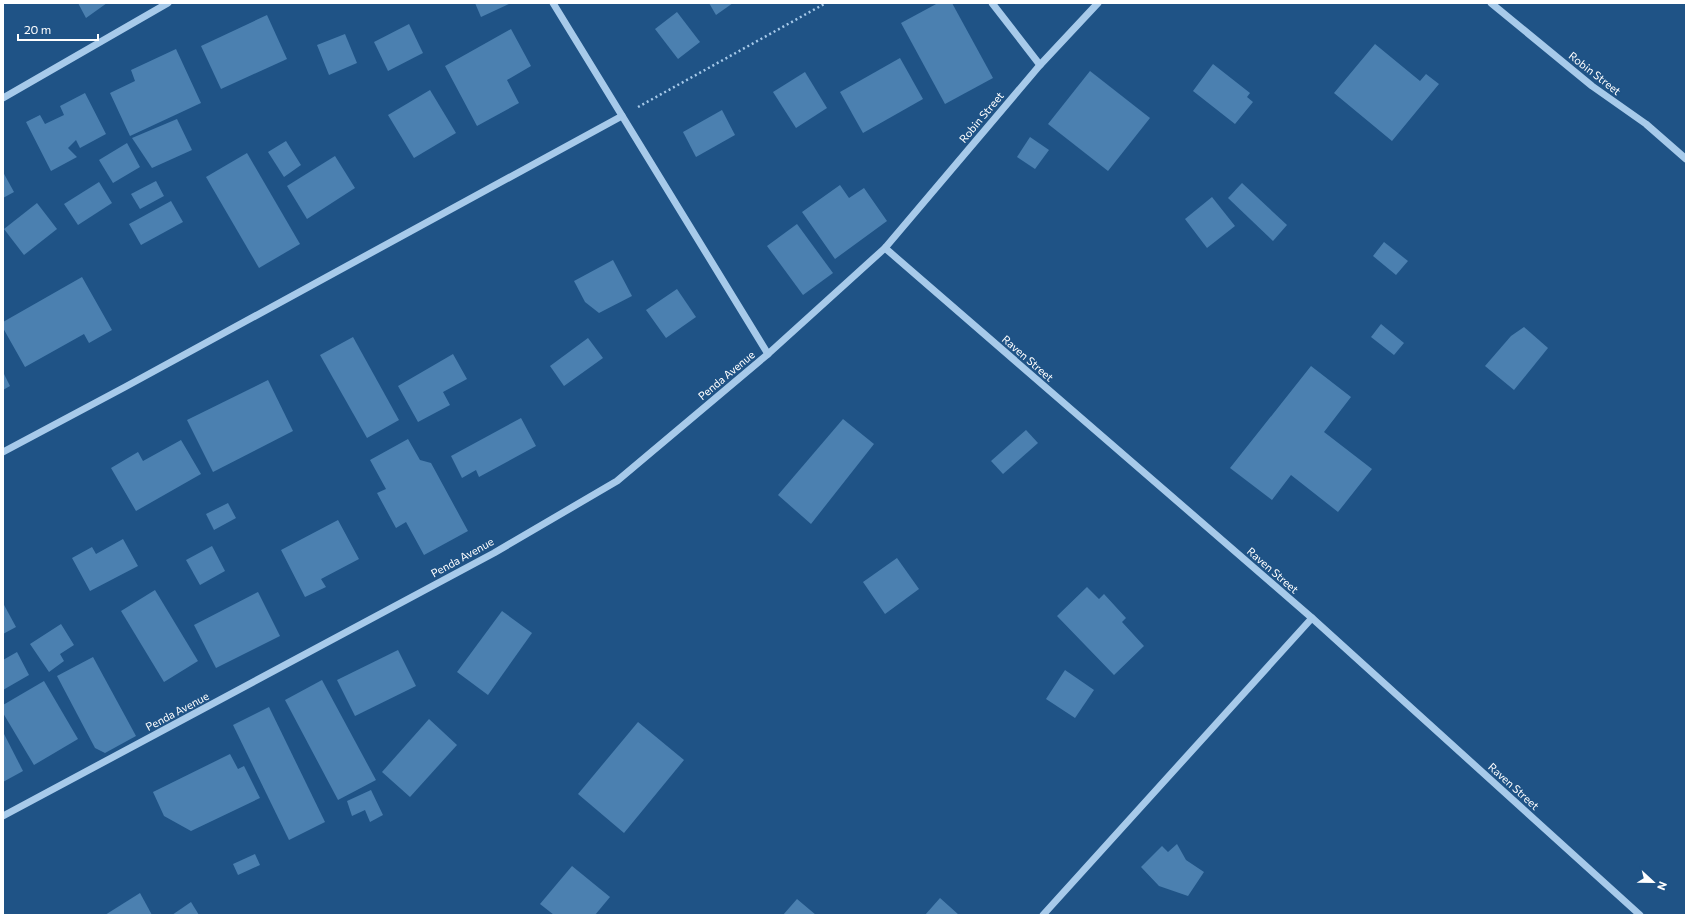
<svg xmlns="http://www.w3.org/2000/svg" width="1689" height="918" viewBox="0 0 1689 918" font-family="Commissioner,sans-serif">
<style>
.building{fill:#4b80b0}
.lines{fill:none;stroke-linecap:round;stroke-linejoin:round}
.path{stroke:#a7caea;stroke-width:2.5;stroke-dasharray:2 3;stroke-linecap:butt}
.minor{stroke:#a7caea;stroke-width:7}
.labels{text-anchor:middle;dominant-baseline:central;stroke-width:3;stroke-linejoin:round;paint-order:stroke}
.street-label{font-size:11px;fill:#fff;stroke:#1f5386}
</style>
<rect width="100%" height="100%" fill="#1f5386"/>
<!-- building -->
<g class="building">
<path d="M78,3H107L86,18Z"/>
<path d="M475,3H511L481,17Z"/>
<path d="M709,3H733L716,15Z"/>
<path d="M938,3H952L993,78L945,104L901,23Z"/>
<path d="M677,12L700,42L678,59L655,29Z"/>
<path d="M267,15L287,59L221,89L201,46Z"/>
<path d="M409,24L423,53L388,71L374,42Z"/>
<path d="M511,29L531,66L507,80L519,103L477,126L445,66Z"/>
<path d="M345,34L357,63L329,75L317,45Z"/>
<path d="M1375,44L1420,81L1426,74L1439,84L1392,141L1334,93Z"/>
<path d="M176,49L201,103L130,136L110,93L135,81L131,70Z"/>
<path d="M900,58L923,99L863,133L840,92Z"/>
<path d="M1213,64L1250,93L1247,97L1253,102L1235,124L1193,91Z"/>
<path d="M1090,71L1150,118L1108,171L1048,124Z"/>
<path d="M805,72L827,108L796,128L773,92Z"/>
<path d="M430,90L456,133L414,158L388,115Z"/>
<path d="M85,93L106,134L80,148L76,140L68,148L77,157L51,171L26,122L40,115L45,124L64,115L60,106Z"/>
<path d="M722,110L735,135L696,157L683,132Z"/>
<path d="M177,119L192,150L152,168L132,138Z"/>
<path d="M1030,137L1049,150L1035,169L1017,157Z"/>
<path d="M286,141L301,165L284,177L268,152Z"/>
<path d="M127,143L140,167L113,183L99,160Z"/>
<path d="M247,153L300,244L259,268L206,177Z"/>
<path d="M335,156L355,188L307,219L287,186Z"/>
<path d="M3,172L14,192L3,198Z"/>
<path d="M156,181L164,196L140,209L131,194Z"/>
<path d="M99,182L112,203L78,225L64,204Z"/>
<path d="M1242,183L1287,225L1273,241L1228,198Z"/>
<path d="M840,185L849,198L864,188L887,221L835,259L802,212Z"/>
<path d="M1212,197L1235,226L1207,248L1185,219Z"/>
<path d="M171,201L183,222L141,245L129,224Z"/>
<path d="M37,203L57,229L24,255L4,229Z"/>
<path d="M797,224L833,273L803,295L767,246Z"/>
<path d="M1384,242L1408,261L1396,275L1373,256Z"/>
<path d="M613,260L632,296L599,313L585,302L574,281Z"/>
<path d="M82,277L112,330L89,343L84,334L25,367L3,328V322Z"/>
<path d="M677,289L696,317L666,338L646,310Z"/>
<path d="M1381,324L1404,343L1394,355L1371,337Z"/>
<path d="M1524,327L1548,348L1514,390L1485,366L1511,336Z"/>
<path d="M353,337L399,420L367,438L320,355Z"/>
<path d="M588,338L603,358L564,386L550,366Z"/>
<path d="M453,354L467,379L443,392L450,405L418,422L398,386Z"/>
<path d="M1311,366L1351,397L1324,432L1372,469L1338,512L1291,475L1272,500L1230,468Z"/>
<path d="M3,372L10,386L3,390Z"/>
<path d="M268,380L293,431L213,472L187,420Z"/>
<path d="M521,418L536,446L479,477L476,470L462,478L451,456Z"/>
<path d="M843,419L874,444L811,524L778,495Z"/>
<path d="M1026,430L1038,443L1003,474L991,461Z"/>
<path d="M408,439L420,460L431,463L468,531L424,555L406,522L396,528L377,493L386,489L370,460Z"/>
<path d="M181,440L201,474L136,511L111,468L138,452L143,461Z"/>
<path d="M228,503L236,518L214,530L206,514Z"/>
<path d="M338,520L359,559L321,579L326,587L305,597L281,550Z"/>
<path d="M123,539L138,566L90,591L72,558L92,547L96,554Z"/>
<path d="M212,546L225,571L200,585L186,560Z"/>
<path d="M897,558L919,589L885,614L863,582Z"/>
<path d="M1087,587L1099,599L1104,594L1126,618L1122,622L1144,646L1114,675L1057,616Z"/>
<path d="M155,590L198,661L164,682L121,611Z"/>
<path d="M258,592L280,636L216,668L194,625Z"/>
<path d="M3,603L16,627L3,634Z"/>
<path d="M502,611L532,633L488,695L457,672Z"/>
<path d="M61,624L74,645L60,654L64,661L49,672L30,644Z"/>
<path d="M398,650L416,686L355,716L337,680Z"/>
<path d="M17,652L29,675L3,690V660Z"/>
<path d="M93,657L136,736L105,753L95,748L57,676Z"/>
<path d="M1065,670L1094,690L1075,718L1046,699Z"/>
<path d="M322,680L376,780L338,800L285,700Z"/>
<path d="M44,681L78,739L34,765L3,713V705Z"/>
<path d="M269,707L325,822L289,840L233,725Z"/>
<path d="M429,719L457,745L410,797L382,772Z"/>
<path d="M638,722L684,760L624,833L578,794Z"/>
<path d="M3,732L23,771L3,782Z"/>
<path d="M230,754L238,769L244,766L260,798L191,831L164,816L153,792Z"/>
<path d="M371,790L383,815L370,822L365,810L352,816L347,801Z"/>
<path d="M1177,844L1186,860L1204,872L1188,896L1159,886L1141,867L1162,846L1168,852Z"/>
<path d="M255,854L260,865L238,875L233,864Z"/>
<path d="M572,866L610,897L595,915H554L540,904Z"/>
<path d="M140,893L152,915H105Z"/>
<path d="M940,898L959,915H925Z"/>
<path d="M797,899L816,915H783Z"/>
<path d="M191,902L199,915H172Z"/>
</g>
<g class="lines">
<!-- path -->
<path class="path" d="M638,107L826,3"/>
<!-- minor -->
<g class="minor">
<path d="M553,3L768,354"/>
<path d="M992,3L1040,65"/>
<path d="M1491,3L1592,86L1646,124L1686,159"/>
<path d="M3,98L168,3"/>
<path d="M885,248L1312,618L1640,915"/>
<path d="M3,452L125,387L622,116"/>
<path d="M3,816L494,553L617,481L768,354L885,248L1040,65L1098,3"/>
<path d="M1043,915L1312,618"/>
</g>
</g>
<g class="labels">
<!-- street labels -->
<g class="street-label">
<text transform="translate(1595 73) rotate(38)">Robin Street</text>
<text transform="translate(981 117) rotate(-50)">Robin Street</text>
<text transform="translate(1028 358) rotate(41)">Raven Street</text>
<text transform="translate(726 375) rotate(-40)">Penda Avenue</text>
<text transform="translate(462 557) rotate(-29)">Penda Avenue</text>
<text transform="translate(1273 570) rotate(41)">Raven Street</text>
<text transform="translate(177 711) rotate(-28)">Penda Avenue</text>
<text transform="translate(1514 786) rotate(42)">Raven Street</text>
</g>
</g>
<!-- border -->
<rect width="1689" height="918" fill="none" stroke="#ffffff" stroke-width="8"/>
<!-- north arrow -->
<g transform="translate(1653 882) rotate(112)" stroke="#1f5386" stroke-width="3" paint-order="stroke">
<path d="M0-3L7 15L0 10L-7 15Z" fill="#ffffff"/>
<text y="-6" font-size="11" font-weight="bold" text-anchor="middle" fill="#ffffff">N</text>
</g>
<!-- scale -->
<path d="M18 34v6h80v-6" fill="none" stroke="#ffffff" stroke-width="2"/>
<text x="24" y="34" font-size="12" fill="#ffffff" stroke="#1f5386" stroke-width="3" paint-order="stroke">20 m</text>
</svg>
